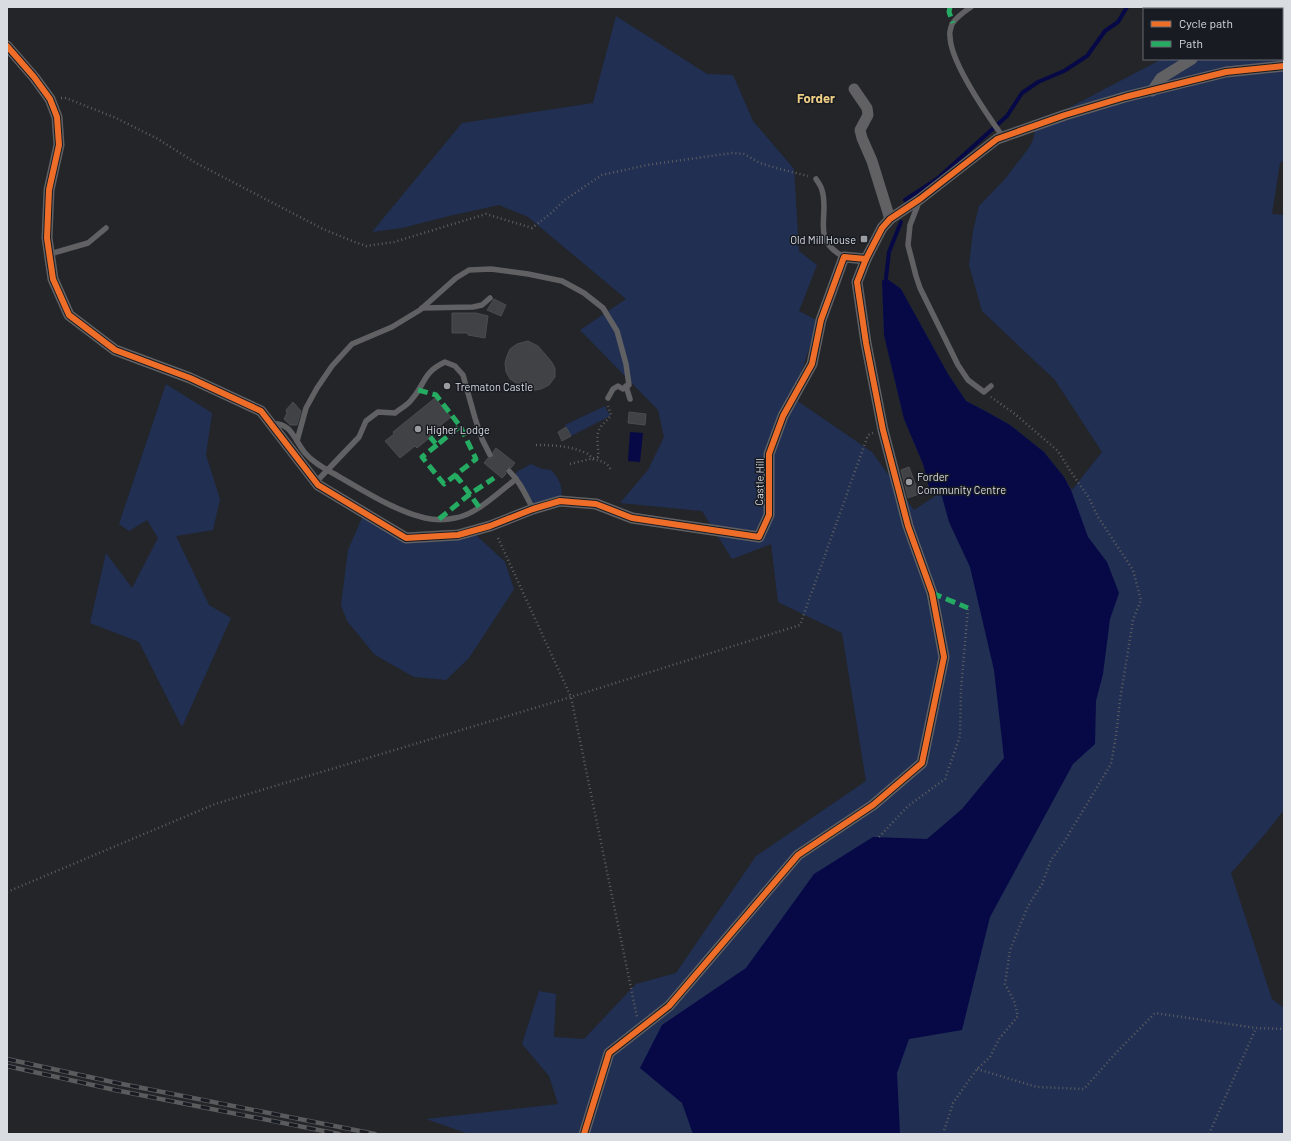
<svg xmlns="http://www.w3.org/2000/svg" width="1291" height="1141" viewBox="0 0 1291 1141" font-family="Barlow,sans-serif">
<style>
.green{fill:#212f53}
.water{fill:#060946}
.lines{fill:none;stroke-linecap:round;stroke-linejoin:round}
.stream{stroke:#060946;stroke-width:4}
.building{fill:#414245;stroke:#4a4c4f}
.path{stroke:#5d5e5f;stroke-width:2.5;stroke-dasharray:1 3;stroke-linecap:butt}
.lane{stroke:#616163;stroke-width:5.5}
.street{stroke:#616163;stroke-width:11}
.rail-casing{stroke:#595b5d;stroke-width:4.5}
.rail{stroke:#181b22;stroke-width:3;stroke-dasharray:9;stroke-linecap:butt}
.quiet{stroke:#26ab63;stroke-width:5;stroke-dasharray:10 5;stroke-linecap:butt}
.cycleway-casing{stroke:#181b22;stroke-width:8}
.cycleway{stroke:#ee6e29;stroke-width:6}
.poi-dot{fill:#999ca0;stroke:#181b22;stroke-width:1.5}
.labels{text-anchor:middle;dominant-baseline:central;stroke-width:3;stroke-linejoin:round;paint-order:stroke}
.poi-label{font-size:11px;fill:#d9dce0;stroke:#181b22;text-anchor:start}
.street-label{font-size:11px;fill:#d9dce0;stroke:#181b22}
.quarter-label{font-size:13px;font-weight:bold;fill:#eece84;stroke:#181b22}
</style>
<rect width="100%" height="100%" fill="#232529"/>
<!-- green -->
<g class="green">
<path d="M1233,7H1284V160L1280,163L1272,214L1284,215V810L1265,834L1231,873L1272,999L1284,1008V1134H469L426,1119L558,1104L549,1076L522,1044L539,991L556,994L554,1037L584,1039L636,984L676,973L756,856L866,781L842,633L778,602L771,544L732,559L702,511L620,503L648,470L664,437L658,410L580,330L626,299L528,217L499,205L449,216L402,228L372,232L462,123L593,103L616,16L707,74L733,75L753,121L794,169L799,251L817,265L799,311L818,321L793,398L872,452L914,510L940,493L930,491L923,464L904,419L884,335L882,281L886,278L901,289L948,374L966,401L989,413L1010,425L1044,452L1064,477L1072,490L1102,452L1055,380L982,311L969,265L973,231L979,206L1005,179L1028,149L1033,140L1036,125L1162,59H1282V9H1231Z"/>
<path d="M166,384L212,413L206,455L220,499L213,530L176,536L209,605L231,618L182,727L139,642L90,623L106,553L132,588L158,538L147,520L129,531L119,524Z"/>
<path d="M605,406L610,416L571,436L565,425Z"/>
<path d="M531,464L542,469L551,470C558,477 564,488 561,498L535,507L522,483L515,474L518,471Z"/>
<path d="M365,511L407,534L438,542L475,534L505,562L514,589L469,658L446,680L414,677L375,655L347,621L341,605L348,550Z"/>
</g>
<!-- water -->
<g class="water">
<path d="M886,278L901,289L948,374L966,401L989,413L1010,425L1044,452L1064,477L1071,490L1088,537L1107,562L1119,593L1110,619L1103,674L1096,701L1095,744L1073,764L990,917L962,1030L909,1039L897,1073L900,1134H693L682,1103L640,1068L662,1025L746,968L814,874L873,837L927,839L962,809L1004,758L994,670L970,567L949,522L941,493L930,491L923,464L904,419L884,335L882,281Z"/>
<path d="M630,432L643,433L640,462L628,461Z"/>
</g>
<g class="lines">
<!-- stream -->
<g class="stream">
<path d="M905,200L937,179L1007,116L1022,93L1038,82L1064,71L1087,56L1105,31L1118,22L1127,7"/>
<path d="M886,278L889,252L901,222"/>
</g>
</g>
<!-- building -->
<g class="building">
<path d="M494,299L506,305L501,316L487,310Z"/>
<path d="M452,313H476L488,316L485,338L468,335V333H452Z"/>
<path d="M528,341L538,346L551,361L555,368V377L549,385L541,389L535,390L525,387L516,383L510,379L506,372L505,363L507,356L510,349L517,344Z"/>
<path d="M435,398L451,417L442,424L444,426L417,448L415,446L400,458L385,441L394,434L393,432Z"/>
<path d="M293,402L301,411L297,425H290L284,419L287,413L286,410Z"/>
<path d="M629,412L646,414L645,425L628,423Z"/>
<path d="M566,427L571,436L562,441L558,432Z"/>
<path d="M496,448L515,463L511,468L508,467L506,468L505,472L506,474L502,478L484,463L488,458L490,459L493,458V452Z"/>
<path d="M909,467L919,494L908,498L901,470Z"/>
</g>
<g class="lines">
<!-- path -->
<g class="path">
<path d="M61,98H66L116,118L158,139L196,163L323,229L352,241L366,246L394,242L486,214L532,228L550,214L566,199L602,175L647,165L732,153L744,154L760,163L776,168L808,176"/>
<path d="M536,445C554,445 570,446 586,453C589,454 591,457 593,459C602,462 606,461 611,470"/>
<path d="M570,464L598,457C599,447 595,436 600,428C603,423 608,420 611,415L608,406"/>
<path d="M498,538L571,697L637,1017"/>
<path d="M879,837L908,806L945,779L960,736L961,689L968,608"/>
<path d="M7,892L215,804L571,697L800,625L868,435L873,433"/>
<path d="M977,1069L1037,1087L1084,1089L1113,1056L1155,1013L1256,1028L1284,1029"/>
<path d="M943,1134L953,1103L977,1069L990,1057L999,1039L1018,1016L1014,1001L1005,984L1010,950L1028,906L1042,884L1051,860L1064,842L1111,764L1116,736L1120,700L1133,620L1141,600L1133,570L1098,517L1089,498L1071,472L1058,451L1015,414L991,397"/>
<path d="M1209,1134L1256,1028"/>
</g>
<!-- lane -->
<g class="lane">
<path d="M971,7C965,11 956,18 952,24C951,27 949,33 950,36C950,61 988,116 1003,137"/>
<path d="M816,179C818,182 821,186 822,190C830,217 810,239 844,257"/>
<path d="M919,202L910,225L908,245L916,276L920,288L958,365L968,380L984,392L991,386"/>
<path d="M50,254L88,243L106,228"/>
<path d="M422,308L473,307L482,305L490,298"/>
<path d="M626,386L630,399"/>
<path d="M271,424C292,422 294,440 305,453C315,465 330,471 343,479C369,494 396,511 425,518C434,520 446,520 455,518C476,515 499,492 516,479"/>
<path d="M297,441L306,408L317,388L332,366L352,344L392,327L420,310L456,278L469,270L491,269L528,274L562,281L584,293L603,308L617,331L626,364L629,385L623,389L618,386L613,389L608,398"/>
<path d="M509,471C520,481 526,496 533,509"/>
<path d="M316,482L359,437L366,421L378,412L395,413C400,409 408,405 412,399C426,383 422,373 445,362L455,366L463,375L475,418L482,439L490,455"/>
</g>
<!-- street -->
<g class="street">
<path d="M1255,9L1257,7"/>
<path d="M7,46L34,77L50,99L57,117L59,145L49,190L47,238L53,279L69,315L115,350L190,378L261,411L318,485L406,538L458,535L490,526L533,509L560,501L596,504L632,518L759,537L769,515V454L783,416L812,364L821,320L844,257L866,259"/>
<path d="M854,89L867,108L868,115L860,130L862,138L872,161L890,219"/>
<path d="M1152,91L1161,78L1192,59"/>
<path d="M584,1134L609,1053L669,1006L798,855L873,805L922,763L944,657L932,593L908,526L883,430L866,343L857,282L866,259L882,228L890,219L920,199L997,139L1065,115L1125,97L1226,72L1284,66"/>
</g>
<defs>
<g id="rail">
<path d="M7,1059L117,1083L375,1134"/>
<path d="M7,1066L115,1090L339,1134"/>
</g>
</defs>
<!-- rail casing -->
<use href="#rail" class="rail-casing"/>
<!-- rail -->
<use href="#rail" class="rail"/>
<!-- quiet -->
<g class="quiet">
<path d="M950,7L949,12L953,23"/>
<path d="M418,390L436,395L460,426L437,445L430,437"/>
<path d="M437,445L422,457L444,484L476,459L460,426"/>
<path d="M455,475L461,482L479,507"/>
<path d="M439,519L470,494L494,478"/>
<path d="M932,593L968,608"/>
</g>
<defs>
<g id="cycleway">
<path d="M7,46L34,77L50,99L57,117L59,145L49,190L47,238L53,279L69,315L115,350L190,378L261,411L318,485L406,538L458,535L490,526L533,509L560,501L596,504L632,518L759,537L769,515V454L783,416L812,364L821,320L844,257L866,259"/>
<path d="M584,1134L609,1053L669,1006L798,855L873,805L922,763L944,657L932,593L908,526L883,430L866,343L857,282L866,259L882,228L890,219L920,199L997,139L1065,115L1125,97L1226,72L1284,66"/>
</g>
</defs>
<!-- cycleway casing -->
<use href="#cycleway" class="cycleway-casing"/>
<!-- cycleway -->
<use href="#cycleway" class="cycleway"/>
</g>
<!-- markers -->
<g class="poi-dot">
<rect x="860" y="235" width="8" height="8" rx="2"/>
<circle cx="447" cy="386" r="4"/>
<circle cx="418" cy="429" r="4"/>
<circle cx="909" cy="482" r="4"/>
</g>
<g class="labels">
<!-- poi labels -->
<g class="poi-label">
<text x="856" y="239" text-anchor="end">Old Mill House</text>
<text x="455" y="386">Trematon Castle</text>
<text x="426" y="429">Higher Lodge</text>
<text x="917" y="476">Forder<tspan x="917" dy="13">Community Centre</tspan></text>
</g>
<!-- street labels -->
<g class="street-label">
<text transform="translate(759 482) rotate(-89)">Castle Hill</text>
</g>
<!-- quarter labels -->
<g class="quarter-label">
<text x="816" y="98">Forder</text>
</g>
</g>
<!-- border -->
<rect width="1291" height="1141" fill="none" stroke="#d9dce0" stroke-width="16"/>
<!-- legend -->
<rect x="1143" y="8" width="140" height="52" fill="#181b22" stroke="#65686e"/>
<rect x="1151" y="21" width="20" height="6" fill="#ee6e29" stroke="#65686e"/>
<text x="1179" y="28" font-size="12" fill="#d9dce0">Cycle path</text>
<rect x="1151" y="41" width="20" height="6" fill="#26ab63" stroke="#65686e"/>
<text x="1179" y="48" font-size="12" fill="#d9dce0">Path</text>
</svg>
